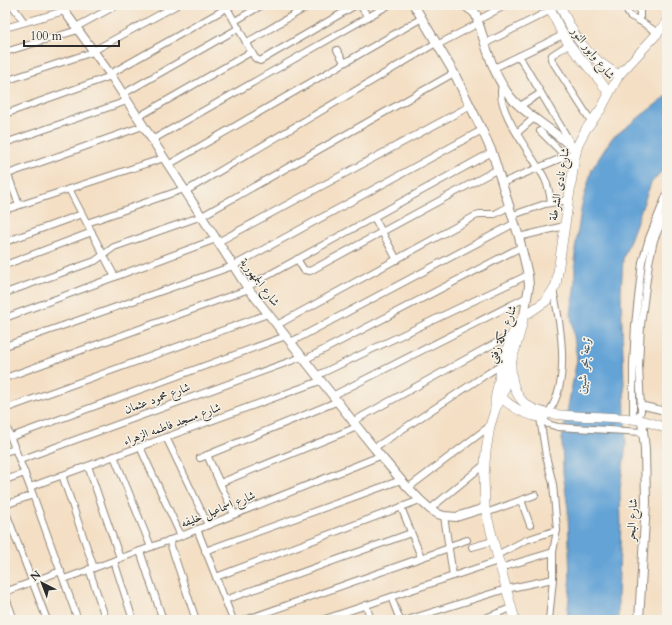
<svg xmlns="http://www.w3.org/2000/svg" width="672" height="625" viewBox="0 0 672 625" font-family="Cardo,Amiri,serif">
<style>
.water{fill:#63a3d6;stroke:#476780}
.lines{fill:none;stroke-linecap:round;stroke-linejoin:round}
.minor-casing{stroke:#908578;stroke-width:8}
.tertiary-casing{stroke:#908578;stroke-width:10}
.secondary-casing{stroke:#908578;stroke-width:10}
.minor{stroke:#fff;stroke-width:6}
.tertiary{stroke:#fff;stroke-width:8}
.secondary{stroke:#fff;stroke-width:9}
.labels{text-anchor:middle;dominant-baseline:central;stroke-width:3;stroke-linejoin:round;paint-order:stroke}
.street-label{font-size:12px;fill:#2b2b2b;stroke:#f7f3e8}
.water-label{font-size:13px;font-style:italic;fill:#3f5567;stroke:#f7f3e8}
</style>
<rect width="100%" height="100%" fill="#f7f3e8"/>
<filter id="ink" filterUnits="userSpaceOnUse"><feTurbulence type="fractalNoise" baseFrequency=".025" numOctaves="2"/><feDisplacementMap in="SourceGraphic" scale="8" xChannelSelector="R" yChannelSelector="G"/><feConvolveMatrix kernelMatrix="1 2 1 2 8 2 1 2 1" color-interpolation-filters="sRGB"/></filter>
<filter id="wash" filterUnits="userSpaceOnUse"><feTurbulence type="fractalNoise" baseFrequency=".012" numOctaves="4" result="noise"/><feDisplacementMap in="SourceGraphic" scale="16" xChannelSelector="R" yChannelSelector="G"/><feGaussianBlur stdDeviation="0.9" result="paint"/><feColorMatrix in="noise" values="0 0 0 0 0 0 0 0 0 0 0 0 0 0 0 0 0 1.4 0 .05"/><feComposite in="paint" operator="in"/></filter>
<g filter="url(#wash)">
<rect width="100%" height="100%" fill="#f4dfc4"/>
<!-- water -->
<path class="water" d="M667,96V165L651,183L623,259L621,293L626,445L620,489L621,523L618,598V620H567L570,586L568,509L563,473L562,439L577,359L571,315L575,281V250L582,204L592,169L612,138Z"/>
</g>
<g filter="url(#ink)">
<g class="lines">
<defs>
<g id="minor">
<path d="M12,5L24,22"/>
<path d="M360,5L368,17"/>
<path d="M623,5L630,16L640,21L658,33"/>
<path d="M638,5L640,12V21"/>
<path d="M227,8L255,58L260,61L356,5"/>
<path d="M478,20L506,5"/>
<path d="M235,21L262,5"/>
<path d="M76,27L117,5"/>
<path d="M5,28L64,11"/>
<path d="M246,43L310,5"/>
<path d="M486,43L551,10"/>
<path d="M569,44L552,55L551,59L591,121"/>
<path d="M437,45L479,23"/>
<path d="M337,50L344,62"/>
<path d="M93,51L177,5"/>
<path d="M5,52L78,30"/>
<path d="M494,68L563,35"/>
<path d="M110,74L232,5"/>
<path d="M5,81L93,52"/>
<path d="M502,86C494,109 534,157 545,179C548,186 550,194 551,202"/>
<path d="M123,94L239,28"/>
<path d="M520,106L541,93"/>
<path d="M5,114L111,76"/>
<path d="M138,117L251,52"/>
<path d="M540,131L565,156"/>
<path d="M517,133L534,118"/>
<path d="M152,140L389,5"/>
<path d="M5,143L127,101"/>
<path d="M168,165L422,18"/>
<path d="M5,167L19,205"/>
<path d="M5,175L143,126"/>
<path d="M502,183L576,152L519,56"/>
<path d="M69,189L115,277"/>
<path d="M186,191L436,43"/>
<path d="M667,193L649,238L642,262L635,325L633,365V413L637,420L641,411L639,365L641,325L649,263L654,240L667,210"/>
<path d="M5,210L164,158"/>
<path d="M513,215L545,204L568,200"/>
<path d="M374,217L397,260"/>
<path d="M87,223L184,189"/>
<path d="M519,237L564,226"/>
<path d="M5,242L82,214"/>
<path d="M218,242L470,106"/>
<path d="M297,259L304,270L310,271L498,169"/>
<path d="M5,265L92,232"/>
<path d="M247,287L492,152"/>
<path d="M5,293L95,261L114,247L202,216L454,73"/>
<path d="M5,318L216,239"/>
<path d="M277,325L479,214H495L510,206"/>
<path d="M291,342L515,223"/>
<path d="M5,346L233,266L482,130"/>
<path d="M304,360L521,247"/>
<path d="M316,376L528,275"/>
<path d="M5,378L249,289"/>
<path d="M332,396L527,297"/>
<path d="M640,405L665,411L667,402"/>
<path d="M5,409L268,314"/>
<path d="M547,414C571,385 561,325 553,290"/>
<path d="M540,418L546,456L553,484L557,530L553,552V579L549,620"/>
<path d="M540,418L548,424L558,427L642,432"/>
<path d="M352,422L488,347L512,335"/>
<path d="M5,423L33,495L78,620"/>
<path d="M11,437L286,336"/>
<path d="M166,437L208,525"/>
<path d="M140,447L181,536"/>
<path d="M374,448L490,372L502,365"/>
<path d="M5,452L15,449"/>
<path d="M207,455L234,514"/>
<path d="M114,456L151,547"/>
<path d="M200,458L336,402"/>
<path d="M20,460L302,357"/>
<path d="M88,466L120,558"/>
<path d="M62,475L94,568"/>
<path d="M5,480L25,473"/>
<path d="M220,483L357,427"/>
<path d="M30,487L320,381"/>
<path d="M408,488L490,426"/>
<path d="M521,500L530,525"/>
<path d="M5,505L33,495"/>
<path d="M401,507L421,557"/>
<path d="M430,509L485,464"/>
<path d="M5,510L47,620"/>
<path d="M486,513L535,495"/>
<path d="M444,516L453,576"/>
<path d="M197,529L233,620"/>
<path d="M169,540L196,620"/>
<path d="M449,546L467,540"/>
<path d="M472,547L493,541"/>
<path d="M140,551L163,620"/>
<path d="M205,551L401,480"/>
<path d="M497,555L526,540L557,530"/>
<path d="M114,561L133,620"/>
<path d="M500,568L553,552"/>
<path d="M89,569L106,620"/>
<path d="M216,577L420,500"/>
<path d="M64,579L181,536L380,456"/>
<path d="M5,592L61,571"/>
<path d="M5,595L14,620"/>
<path d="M391,597L400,620"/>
<path d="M225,600L411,533"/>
<path d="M366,605L371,620"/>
<path d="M245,620L449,548"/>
<path d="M322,620L498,561"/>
<path d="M407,620L506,589L553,579"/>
<path d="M480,620L511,608"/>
</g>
<g id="tertiary">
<path d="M60,5L110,74L247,287L374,448L401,480L420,500L430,509L438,514L444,516L456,517L485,508"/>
<path d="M414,5L454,73L482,130L492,152L519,237L528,275L529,286L524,316"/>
<path d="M464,5L476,14"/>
<path d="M472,5C485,37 490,75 514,101C533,120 558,132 576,152"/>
<path d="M639,620L646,503L645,449L642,421"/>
</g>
<g id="secondary">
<path d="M549,5C556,21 562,36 573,49C585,65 599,76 608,93"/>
<path d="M560,5C574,38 587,57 619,75"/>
<path d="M511,366C512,411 539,414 576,416C597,417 618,417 638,420C648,421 658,425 667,429"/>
<path d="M499,395C511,407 527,416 544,418"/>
<path d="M495,409C504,397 506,385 509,371C513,353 520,337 523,319"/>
<path d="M515,620L497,555L485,508L484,476L486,451L490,426L495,410V400L502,365L512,335L524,316L546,301L556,285L575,157L578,144L586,129L601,109L619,75L667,23"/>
</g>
</defs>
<!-- minor casing -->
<use href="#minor" class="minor-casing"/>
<!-- tertiary casing -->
<use href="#tertiary" class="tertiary-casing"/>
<!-- secondary casing -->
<use href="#secondary" class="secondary-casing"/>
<!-- minor -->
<use href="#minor" class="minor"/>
<!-- tertiary -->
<use href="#tertiary" class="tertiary"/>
<!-- secondary -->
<use href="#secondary" class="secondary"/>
</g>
</g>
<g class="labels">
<!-- street labels -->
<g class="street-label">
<text transform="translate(593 53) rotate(52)">شارع وابور النور</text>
<text transform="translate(559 184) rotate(-80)">شارع نادى الشرطة</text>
<text transform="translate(260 282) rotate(53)">شارع الجمهورية</text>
<text transform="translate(502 334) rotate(-69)">شارع سكة زفتي</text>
<text transform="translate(157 398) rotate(-20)">شارع محمود عثمان</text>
<text transform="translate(172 424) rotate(-20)">شارع مسجد فاطمه الزهراء</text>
<text transform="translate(218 509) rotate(-22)">شارع اسماعيل خليفه</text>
<text transform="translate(632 520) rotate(-87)">شارع البحر</text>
</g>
<!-- water labels -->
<g class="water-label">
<text transform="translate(584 365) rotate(-85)">ترعة بحر شبين</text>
</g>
</g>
<!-- margin -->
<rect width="672" height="625" fill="none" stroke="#f7f3e8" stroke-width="20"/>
<!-- north arrow -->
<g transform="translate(42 583) rotate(318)" stroke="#f7f3e8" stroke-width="3" paint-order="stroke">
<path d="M0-3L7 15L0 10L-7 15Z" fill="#2b2b2b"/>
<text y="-6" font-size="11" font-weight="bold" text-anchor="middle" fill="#2b2b2b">N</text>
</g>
<!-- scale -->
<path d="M24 40v6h95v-6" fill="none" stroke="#2b2b2b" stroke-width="2"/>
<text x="30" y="40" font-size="12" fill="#2b2b2b" stroke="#f7f3e8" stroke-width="3" paint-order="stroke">100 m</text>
</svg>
